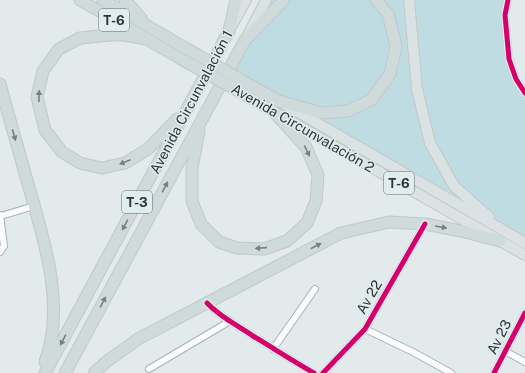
<svg xmlns="http://www.w3.org/2000/svg" width="525" height="373" viewBox="0 0 525 373" font-family="'Public Sans',sans-serif">
<style>
.green{fill:#c0dce3}
.lines{fill:none;stroke-linecap:round;stroke-linejoin:round}
.minor-casing{stroke:#acb1b3;stroke-width:8}
.primary-casing{stroke:#c3c7c8;stroke-width:12}
.trunk-casing{stroke:#c3c7c8;stroke-width:13}
.minor{stroke:#fbfcfc;stroke-width:6}
.primary{stroke:#dae2e3;stroke-width:10}
.trunk{stroke:#cfdada;stroke-width:11}
.trunk-bridge-casing{stroke:#c3c7c8;stroke-width:13;stroke-linecap:butt}
.trunk-bridge{stroke:#cfdada;stroke-width:11}
.cycleway-casing{stroke:#dfecf0;stroke-width:8}
.cycleway{stroke:#d6006c;stroke-width:5}
.oneway{fill:#777f80}
.labels{text-anchor:middle;dominant-baseline:central;stroke-width:3;stroke-linejoin:round;paint-order:stroke}
.shield{fill:#dfecf0;stroke:#646b6e;stroke-width:1}
.shield-label{font-size:13px;font-weight:bold;fill:#2f3436}
.street-label{font-size:14px;fill:#2f3436;stroke:#dfecf0}
</style>
<rect width="100%" height="100%" fill="#e3eaec"/>
<!-- green -->
<path class="green" d="M266,0H508L505,15L509,59L525,93V243L227,72Z"/>
<g class="lines">
<defs>
<g id="minor">
<path d="M508,0L505,15L509,59L516,79L525,93"/>
<path d="M0,215L4,246L0,252"/>
<path d="M1,216L34,206"/>
<path d="M207,303C220,317 237,325 253,336C273,348 293,361 314,373"/>
<path d="M365,329L413,352L451,373"/>
<path d="M273,349L315,289"/>
<path d="M505,351L525,362"/>
<path d="M149,369L230,321"/>
<path d="M323,373L365,329L425,224"/>
<path d="M494,373L525,313"/>
</g>
<g id="primary">
<path d="M409,0L417,89L430,143L454,186L489,217"/>
<path d="M232,25L246,0"/>
<path d="M248,35L266,0"/>
<path d="M286,105L525,243"/>
<path d="M278,114L525,255"/>
</g>
<g id="trunk">
<path d="M80,0L181,59"/>
<path d="M103,0L187,49"/>
<path d="M125,0L141,18"/>
<path d="M147,39L124,35H109L80,38L59,49L43,71L37,97L45,130L62,152L80,163L102,168L125,163L148,149L177,119"/>
<path d="M0,84C9,118 19,151 28,184C44,239 66,306 45,362"/>
<path d="M255,88L279,101L321,113L348,111L371,100L390,74L396,46L388,14L376,0"/>
<path d="M199,131L192,168V201L201,224L219,242L237,248L264,249L287,241L307,223L316,201L318,175L306,147L273,111L249,97"/>
<path d="M45,373L229,31L236,0"/>
<path d="M65,373L245,40L284,0"/>
<path d="M94,373L106,362L138,339L341,233L389,222L425,224L461,231L500,241"/>
</g>
</defs>
<!-- minor casing -->
<use href="#minor" class="minor-casing"/>
<!-- primary casing -->
<use href="#primary" class="primary-casing"/>
<!-- trunk casing -->
<use href="#trunk" class="trunk-casing"/>
<!-- minor -->
<use href="#minor" class="minor"/>
<!-- primary -->
<use href="#primary" class="primary"/>
<!-- trunk -->
<use href="#trunk" class="trunk"/>
<defs>
<g id="trunk-bridge">
<path d="M187,49L255,88"/>
<path d="M181,59L249,97"/>
</g>
</defs>
<!-- trunk-bridge casing -->
<use href="#trunk-bridge" class="trunk-bridge-casing"/>
<!-- trunk-bridge -->
<use href="#trunk-bridge" class="trunk-bridge"/>
<defs>
<g id="cycleway">
<path d="M508,0L505,15L509,59L516,79L525,93"/>
<path d="M207,303C220,317 237,325 253,336C273,348 293,361 314,373"/>
<path d="M323,373L365,329L425,224"/>
<path d="M494,373L525,313"/>
</g>
</defs>
<!-- cycleway casing -->
<use href="#cycleway" class="cycleway-casing"/>
<!-- cycleway -->
<use href="#cycleway" class="cycleway"/>
</g>
<!-- one-way arrows -->
<defs><path id="oneway-solid" d="M-6-.8H1V-3.2L6.5 0L1 3.2V.8H-6Z"/></defs>
<g class="oneway">
<use href="#oneway-solid" transform="translate(39 96) rotate(-89)"/>
<use href="#oneway-solid" transform="translate(14 135) rotate(74)"/>
<use href="#oneway-solid" transform="translate(307 151) rotate(64)"/>
<use href="#oneway-solid" transform="translate(125 162) rotate(158)"/>
<use href="#oneway-solid" transform="translate(165 187) rotate(-62)"/>
<use href="#oneway-solid" transform="translate(125 225) rotate(118)"/>
<use href="#oneway-solid" transform="translate(441 227) rotate(10)"/>
<use href="#oneway-solid" transform="translate(316 246) rotate(-28)"/>
<use href="#oneway-solid" transform="translate(261 248) rotate(176)"/>
<use href="#oneway-solid" transform="translate(103 302) rotate(-62)"/>
<use href="#oneway-solid" transform="translate(63 340) rotate(118)"/>
</g>
<g class="labels">
<!-- shield labels -->
<g class="shield">
<rect x="99" y="9" width="30" height="22" rx="3"/>
<rect x="384" y="172" width="30" height="22" rx="3"/>
<rect x="122" y="191" width="30" height="22" rx="3"/>
</g>
<g class="shield-label">
<text x="114" y="20">T-6</text>
<text x="399" y="183">T-6</text>
<text x="137" y="202">T-3</text>
</g>
<!-- street labels -->
<g class="street-label">
<text transform="translate(191 102) rotate(-62)">Avenida Circunvalación 1</text>
<text transform="translate(303 128) rotate(30)">Avenida Circunvalación 2</text>
<text transform="translate(369 297) rotate(-60)">Av 22</text>
<text transform="translate(499 337) rotate(-63)">Av 23</text>
</g>
</g>
</svg>
